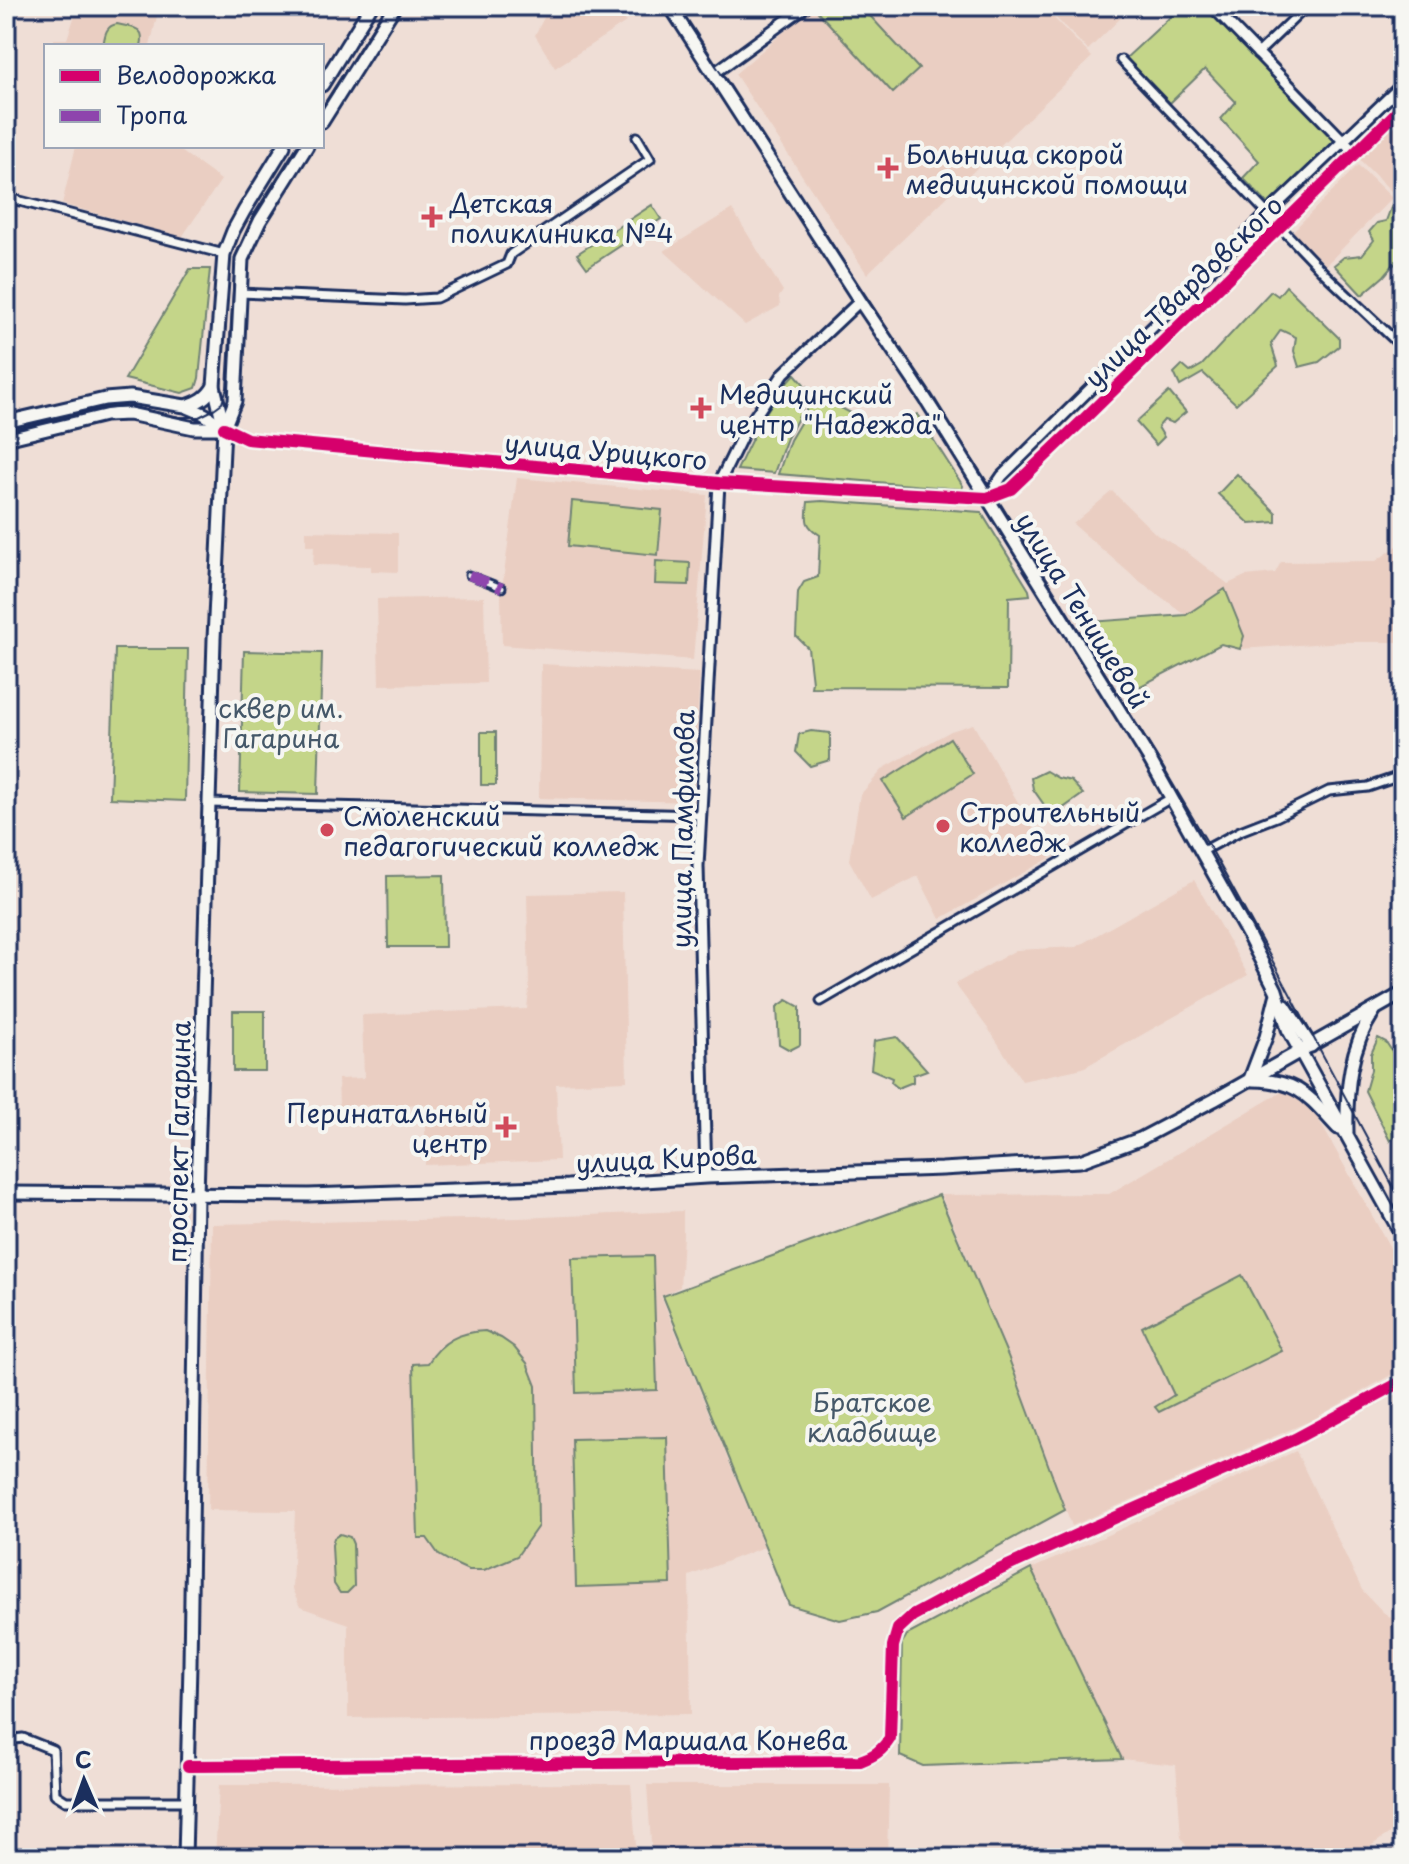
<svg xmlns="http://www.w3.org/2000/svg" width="1409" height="1864" viewBox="0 0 1409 1864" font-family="'Playpen Sans',sans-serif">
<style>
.built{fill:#eacec2}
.green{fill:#c4d589;stroke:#708274;stroke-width:2}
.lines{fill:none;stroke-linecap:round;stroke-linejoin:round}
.pedestrian-casing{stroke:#1b2f5e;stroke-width:11}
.minor-casing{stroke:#1b2f5e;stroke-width:13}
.tertiary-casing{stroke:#1b2f5e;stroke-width:15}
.primary-casing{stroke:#1b2f5e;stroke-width:17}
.pedestrian{stroke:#f6f6f2;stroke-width:5}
.minor{stroke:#f6f6f2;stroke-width:7}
.tertiary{stroke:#f6f6f2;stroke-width:9}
.primary{stroke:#f6f6f2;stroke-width:11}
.tram{stroke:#1b2f5e;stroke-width:2}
.quiet{stroke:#8e44ad;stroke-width:10;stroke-dasharray:20 10;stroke-linecap:butt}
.cycleway-casing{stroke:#f6f6f2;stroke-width:17}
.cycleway{stroke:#d6006c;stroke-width:12}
.poi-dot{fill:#d1495b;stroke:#f6f6f2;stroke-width:3}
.labels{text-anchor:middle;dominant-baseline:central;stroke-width:8;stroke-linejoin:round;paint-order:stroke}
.poi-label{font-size:26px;fill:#1b2f5e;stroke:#f6f6f2;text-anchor:start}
.street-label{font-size:26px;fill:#1b2f5e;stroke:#f6f6f2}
.park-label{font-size:26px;fill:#455869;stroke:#f6f6f2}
</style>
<rect width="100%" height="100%" fill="#efded6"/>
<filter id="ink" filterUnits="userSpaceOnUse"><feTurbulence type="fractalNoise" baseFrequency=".0125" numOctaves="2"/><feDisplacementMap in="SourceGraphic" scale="16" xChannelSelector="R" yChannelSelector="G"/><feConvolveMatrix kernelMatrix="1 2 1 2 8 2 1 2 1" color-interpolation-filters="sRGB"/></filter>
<g filter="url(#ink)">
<!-- built -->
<g class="built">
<path d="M78,6H139L159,8L150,46H54V39H67Z"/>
<path d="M550,6H615L626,22L555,68L535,35Z"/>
<path d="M814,6H1042L1092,57L867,274L735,74Z"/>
<path d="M1044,6H1133L1088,50Z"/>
<path d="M1403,113V207L1397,197L1357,157Z"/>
<path d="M76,146H174L221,180L182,237L62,204Z"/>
<path d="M1358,165L1392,198L1326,265L1292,232Z"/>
<path d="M732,209L783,291L779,297L780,306L745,325L664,251Z"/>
<path d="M517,478L707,495L693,660L502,645L501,596Z"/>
<path d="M1112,491L1157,535L1185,551L1228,584L1245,576L1275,573L1281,562L1376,561L1403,542V642H1344L1240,649L1244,636L1186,615L1134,577L1073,524Z"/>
<path d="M306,531L398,533V572L371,571V566L313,565L314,546H306Z"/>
<path d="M484,597L486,683L379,685L377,599Z"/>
<path d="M541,664L700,673L692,802L539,798Z"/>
<path d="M973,724L1050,858L940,919L918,876L871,900L849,860L860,795L884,768L951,731Z"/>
<path d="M1194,880L1248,975L1083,1068L1022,1081L992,1034L955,984L1016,950L1076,947Z"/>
<path d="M623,892L627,1081L556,1084L559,1160L425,1165V1104L339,1106L338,1079L364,1078L362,1015L527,1009L529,989L527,894Z"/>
<path d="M1285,1090L1315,1113L1403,1271V1368L1314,1419L1072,1526L1009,1357L941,1195L1109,1194Z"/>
<path d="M683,1211V1236L680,1287L661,1296L764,1547L689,1576L691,1714L348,1718V1624L300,1607L292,1589L295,1511L208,1510L212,1224L519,1218Z"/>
<path d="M1296,1451L1362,1590L1383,1612L1403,1626V1824L1353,1858H1193L1181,1837L1176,1765L1122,1759L1031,1569Z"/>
<path d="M631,1784L637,1858H215L219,1785Z"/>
<path d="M647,1785H889L887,1858H652Z"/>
</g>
<!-- green -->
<g class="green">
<path d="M824,6H861L919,69L893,93L818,12Z"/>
<path d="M1182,6H1204L1338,138L1268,204L1243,178L1259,161L1221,119L1236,102L1205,69L1170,103L1126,58Z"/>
<path d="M117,24C132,28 146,26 141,46H103C105,36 105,26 117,24Z"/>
<path d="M652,205L661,219L587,268L577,254Z"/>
<path d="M1392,205L1403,225V268L1394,264L1384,276L1362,295L1334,265L1344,257L1362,255L1374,240L1369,232L1377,223L1386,221Z"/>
<path d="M190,269H210L199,378L196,388L182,393L125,379Z"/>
<path d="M1286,286L1339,338V346L1319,362L1299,367L1294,351L1296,337L1281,330L1271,344L1278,366L1236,404L1203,373L1180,386L1174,373L1182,365L1190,372L1202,365L1271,291L1278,296Z"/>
<path d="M795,374L804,384L802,411L787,438L774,473L737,470C753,436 768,402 795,374Z"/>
<path d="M808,387L815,394L886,432L917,414L963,486L962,489L778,474L790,440L806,413Z"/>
<path d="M1169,392L1186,412L1173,423L1164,420L1158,427L1164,437L1156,445L1136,422Z"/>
<path d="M1237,474L1276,513V522L1250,524L1218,494Z"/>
<path d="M572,501L662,510L658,555L568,546Z"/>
<path d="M822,501L981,512L1029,590L1030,595L1009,597L1008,688L811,687L812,682L808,648L796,636L798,592L804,582L818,577L820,535C804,525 806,520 808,502Z"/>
<path d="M656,561L690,563L689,585L655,584Z"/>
<path d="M1225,589L1244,636L1240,649L1221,644L1135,689L1089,622L1186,615Z"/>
<path d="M115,649H188L185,801L110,798Z"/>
<path d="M244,651L322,653L318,794L240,792Z"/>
<path d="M811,731L830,733V760L810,766L796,752L799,734Z"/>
<rect x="481" y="732" width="15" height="53"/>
<path d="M950,738L973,774L906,817L883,781Z"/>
<path d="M1046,771L1058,778L1071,781L1083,794L1052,816L1033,789L1031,778Z"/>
<path d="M444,875L445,947H388L387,876Z"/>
<path d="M787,1000L800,1007V1045L790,1050L779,1044L777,1007Z"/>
<rect x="233" y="1011" width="32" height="60"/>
<path d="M897,1037L927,1070L913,1075V1082L898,1088L891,1082L892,1078L871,1069L874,1041Z"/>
<path d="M1378,1038L1386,1042L1403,1068V1129L1390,1141L1365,1091L1371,1070V1054Z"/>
<path d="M939,1195L1008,1356L1065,1510L877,1612L840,1620L789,1605L663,1296Z"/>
<path d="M653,1256L657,1390L576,1393L572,1258Z"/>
<path d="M1242,1275L1282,1351L1159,1412L1155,1407L1174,1395L1142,1327Z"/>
<path d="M485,1331L501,1338L514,1347L527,1363L536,1386L538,1526L517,1556L484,1570H468L453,1563L439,1555L427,1538H418L413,1364L428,1363C442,1341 459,1332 485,1331Z"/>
<path d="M667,1437L671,1584L576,1587L572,1439Z"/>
<path d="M340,1534L350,1537L353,1544L354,1586L347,1593H340L334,1584L332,1545L334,1538Z"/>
<path d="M1031,1569L1122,1759L923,1766L900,1756L902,1643L907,1635Z"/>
</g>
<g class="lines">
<defs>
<path id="pedestrian" d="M469,575L502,588"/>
<g id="minor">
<path d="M1257,54L1307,6"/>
<path d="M1121,60L1324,273L1403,348"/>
<path d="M16,200L224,254"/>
<path d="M240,293L405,300L436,298L507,264L511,254L650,159L637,137"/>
<path d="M209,803L701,815"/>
<path d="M1201,852L1240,831L1276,817L1329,791L1368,787L1403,775"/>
<path d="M821,1001L1171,798"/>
<path d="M6,1740L23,1738L53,1750L55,1794L66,1801H187"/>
</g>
<g id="tertiary">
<path d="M1212,6L1355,153"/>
<path d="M713,74L806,6"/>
<path d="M224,428L247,439L719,483L987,498L1011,489L1081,422L1403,106"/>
<path d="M987,498L1002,476L1268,213L1403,84"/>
<path d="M706,1177L698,866L719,483L743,434L784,373L860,301"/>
<path d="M188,1766L860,1761C874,1756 882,1751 890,1738L893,1646L898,1629L912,1616L988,1575L1087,1530L1295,1439L1403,1381"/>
</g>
<g id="primary">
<path d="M670,6L860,301L926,399L1150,760L1247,933L1276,990L1288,1029L1403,1237"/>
<path d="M322,85L371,6"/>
<path d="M322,122L395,6"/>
<path d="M186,406C199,402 207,398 214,386"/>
<path d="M6,422L105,399L130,397L185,406L204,414L224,428"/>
<path d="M224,428L235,401L242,259L260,221L307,146"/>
<path d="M6,439L105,415L129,414L194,428H223"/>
<path d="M1285,1006L1311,1046"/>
<path d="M1250,1079L1266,1037L1276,997"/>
<path d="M1253,1080C1300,1081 1308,1096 1338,1128"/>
<path d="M1347,1132C1346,1089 1350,1047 1374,1011"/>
<path d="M6,1193L309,1195L568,1186L706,1177L942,1169L1080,1161L1140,1139L1214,1100L1403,993"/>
<path d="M185,1858L190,1665L197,1194L214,639L224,428L214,386L224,254L233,231L244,211L284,146"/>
</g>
</defs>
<!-- pedestrian casing -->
<use href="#pedestrian" class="pedestrian-casing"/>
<!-- minor casing -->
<use href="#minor" class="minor-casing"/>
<!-- tertiary casing -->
<use href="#tertiary" class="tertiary-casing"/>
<!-- primary casing -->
<use href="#primary" class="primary-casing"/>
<!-- pedestrian -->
<use href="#pedestrian" class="pedestrian"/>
<!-- minor -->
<use href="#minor" class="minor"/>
<!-- tertiary -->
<use href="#tertiary" class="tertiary"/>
<!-- primary -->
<use href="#primary" class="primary"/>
<!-- tram -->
<g class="tram">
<path d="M677,6L984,477L1157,757L1210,847L1272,960L1403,1205"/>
<path d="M322,107L386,6"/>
<path d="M6,433L106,409L129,406L180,417H199L211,411L222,403L227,388L235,257L253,216L297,146"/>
</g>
<!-- quiet -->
<path class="quiet" d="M469,575L502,588"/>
<defs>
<g id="cycleway">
<path d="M224,428L247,439L719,483L987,498L1011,489L1081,422L1403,106"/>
<path d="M188,1766L860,1761C874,1756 882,1751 890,1738L893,1646L898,1629L912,1616L988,1575L1087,1530L1295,1439L1403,1381"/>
</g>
</defs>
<!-- cycleway casing -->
<use href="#cycleway" class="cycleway-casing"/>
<!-- cycleway -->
<use href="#cycleway" class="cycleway"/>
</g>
</g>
<!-- markers -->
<g class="poi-dot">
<path d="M884 156h8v8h8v8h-8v8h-8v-8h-8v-8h8z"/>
<path d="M428 205h8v8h8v8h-8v8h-8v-8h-8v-8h8z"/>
<path d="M697 396h8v8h8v8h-8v8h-8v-8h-8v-8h8z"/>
<circle cx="943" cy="826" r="8"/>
<circle cx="327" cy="830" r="8"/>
<path d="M502 1115h8v8h8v8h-8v8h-8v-8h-8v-8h8z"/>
</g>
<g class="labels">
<!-- poi labels -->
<g class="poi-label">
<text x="906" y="153">Больница скорой<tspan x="906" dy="30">медицинской помощи</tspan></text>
<text x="450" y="202">Детская<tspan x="450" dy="30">поликлиника №4</tspan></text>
<text x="719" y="393">Медицинский<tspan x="719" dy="30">центр "Надежда"</tspan></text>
<text x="959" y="811">Строительный<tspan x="959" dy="30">колледж</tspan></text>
<text x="343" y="815">Смоленский<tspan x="343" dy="30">педагогический колледж</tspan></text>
<text x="488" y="1112" text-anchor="end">Перинатальный<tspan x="488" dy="30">центр</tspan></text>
</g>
<!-- street labels -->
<g class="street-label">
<text transform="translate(1183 291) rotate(-44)">улица Твардовского</text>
<text transform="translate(606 451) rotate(5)">улица Урицкого</text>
<text transform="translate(1083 610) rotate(58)">улица Тенишевой</text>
<text transform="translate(682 829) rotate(-89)">улица Памфилова</text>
<text transform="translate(178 1142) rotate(-89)">проспект Гагарина</text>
<text transform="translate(666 1158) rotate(-3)">улица Кирова</text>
<text x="688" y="1739">проезд Маршала Конева</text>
</g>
<!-- park labels -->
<g class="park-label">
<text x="281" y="707">сквер им.<tspan x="281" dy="30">Гагарина</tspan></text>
<text x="872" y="1401">Братское<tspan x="872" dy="30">кладбище</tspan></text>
</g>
</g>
<!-- margin -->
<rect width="1409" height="1864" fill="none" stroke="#f6f6f2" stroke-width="32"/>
<rect x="16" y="16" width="1377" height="1832" fill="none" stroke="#1b2f5e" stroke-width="3" filter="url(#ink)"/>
<!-- legend -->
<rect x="44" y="44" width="280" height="104" fill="#f6f6f2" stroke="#9ea6b7" stroke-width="2"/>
<rect x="60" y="70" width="40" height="12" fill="#d6006c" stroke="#9ea6b7" stroke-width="2"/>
<text x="116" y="84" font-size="24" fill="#1b2f5e">Велодорожка</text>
<rect x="60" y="110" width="40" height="12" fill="#8e44ad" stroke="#9ea6b7" stroke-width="2"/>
<text x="116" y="124" font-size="24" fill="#1b2f5e">Тропа</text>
<!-- north arrow -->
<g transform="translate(84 1780) rotate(358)" stroke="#f6f6f2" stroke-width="6" paint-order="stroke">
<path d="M0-6L14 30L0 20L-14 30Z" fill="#1b2f5e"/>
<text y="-12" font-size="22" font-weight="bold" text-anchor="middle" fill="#1b2f5e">С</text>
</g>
</svg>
